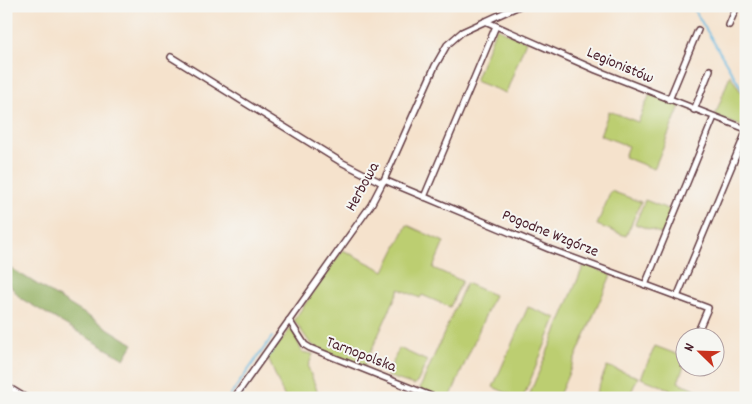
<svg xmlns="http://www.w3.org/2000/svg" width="752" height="404" viewBox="0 0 752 404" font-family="Dekko,sans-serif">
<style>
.green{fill:#bcce71;stroke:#83764e}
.forest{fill:#95b163;stroke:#706847}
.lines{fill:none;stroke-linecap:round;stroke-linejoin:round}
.stream{stroke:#66b9e1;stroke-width:2}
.street-casing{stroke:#643c43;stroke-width:8}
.street{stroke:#fff;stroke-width:5}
.labels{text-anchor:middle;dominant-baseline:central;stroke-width:4;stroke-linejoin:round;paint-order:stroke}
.street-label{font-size:16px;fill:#4a1f2b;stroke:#f6f6f2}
</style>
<rect width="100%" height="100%" fill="#f6f6f2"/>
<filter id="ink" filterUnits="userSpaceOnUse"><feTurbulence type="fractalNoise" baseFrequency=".02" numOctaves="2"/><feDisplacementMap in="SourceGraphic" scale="10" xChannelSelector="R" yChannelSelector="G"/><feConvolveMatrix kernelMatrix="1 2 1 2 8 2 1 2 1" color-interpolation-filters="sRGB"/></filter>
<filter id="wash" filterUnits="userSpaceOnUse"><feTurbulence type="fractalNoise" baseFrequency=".0096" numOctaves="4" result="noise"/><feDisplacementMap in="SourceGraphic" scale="20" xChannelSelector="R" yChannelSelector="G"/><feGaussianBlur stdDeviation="1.12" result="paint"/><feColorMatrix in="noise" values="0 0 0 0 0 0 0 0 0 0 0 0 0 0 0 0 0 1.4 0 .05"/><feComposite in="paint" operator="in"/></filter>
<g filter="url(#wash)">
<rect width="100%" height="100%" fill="#f5e2cc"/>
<!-- green -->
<g class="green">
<path d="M496,28L526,41L506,93L475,81Z"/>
<path d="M730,75L746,100V128L715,116Z"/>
<path d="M650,94L680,106L654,169L624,157L628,146L600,135L609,111L638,122Z"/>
<path d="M611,191L641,202L626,236L597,225Z"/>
<path d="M645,200L673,211L665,235L635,224Z"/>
<path d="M407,225L444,242L433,268L462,281L450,307L422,295L420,298L399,289L364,367L320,350L310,343L294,320L343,250L384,271Z"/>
<path d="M587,265L611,275L558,398H528L583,267Z"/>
<path d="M466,283L494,295L450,398H439L421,390L420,388Z"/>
<path d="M528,307L556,318L523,398H518L493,387Z"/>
<path d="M292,327L302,352L313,354L308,367L320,398H285L268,358Z"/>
<path d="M655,346L684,357L681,364L684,366L678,382L705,393L703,398H667L670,389L641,378Z"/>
<path d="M399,348L427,361L418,381L414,385L387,376Z"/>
<path d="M607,366L638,377L630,395L633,396L632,398H594Z"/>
</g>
<!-- forest -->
<path class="forest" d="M6,265L133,344L124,359L20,298L6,280Z"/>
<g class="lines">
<!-- stream -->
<g class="stream">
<path d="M692,6L746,96"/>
<path d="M229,397L272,337"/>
<path d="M239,398L280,340"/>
</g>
</g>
</g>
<g filter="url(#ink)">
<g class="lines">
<defs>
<g id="street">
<path d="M485,21L596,70L746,129"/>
<path d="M729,25L737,6"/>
<path d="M171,57L341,162L382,183"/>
<path d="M669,100L698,30"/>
<path d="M694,110L710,70"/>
<path d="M384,180L549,249L708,308L696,336"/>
<path d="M424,197L496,26"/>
<path d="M645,285L714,117"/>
<path d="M677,297L746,132"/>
<path d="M289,320L305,345L310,348L436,398"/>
<path d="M684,364V362"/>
<path d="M6,386L26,398"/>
<path d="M234,398L371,205L384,180L435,66L447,45L462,32L519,6"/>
</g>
</defs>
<!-- street casing -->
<use href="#street" class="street-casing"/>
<!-- street -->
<use href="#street" class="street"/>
</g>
</g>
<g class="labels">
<!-- street labels -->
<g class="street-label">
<text transform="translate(620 66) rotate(23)">Legionistów</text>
<text transform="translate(363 187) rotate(-61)">Herbowa</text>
<text transform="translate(550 234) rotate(22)">Pogodne Wzgórze</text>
<text transform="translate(361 355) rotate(21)">Tarnopolska</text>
</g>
</g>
<!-- margin -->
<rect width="752" height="404" fill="none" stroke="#f6f6f2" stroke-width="25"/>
<!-- north arrow -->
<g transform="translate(700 352) rotate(293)"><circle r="24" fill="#f6f6f2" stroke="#b1a0a2"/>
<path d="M0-4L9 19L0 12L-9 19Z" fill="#c8321e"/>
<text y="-8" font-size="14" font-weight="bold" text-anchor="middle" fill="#4a1f2b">N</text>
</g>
</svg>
